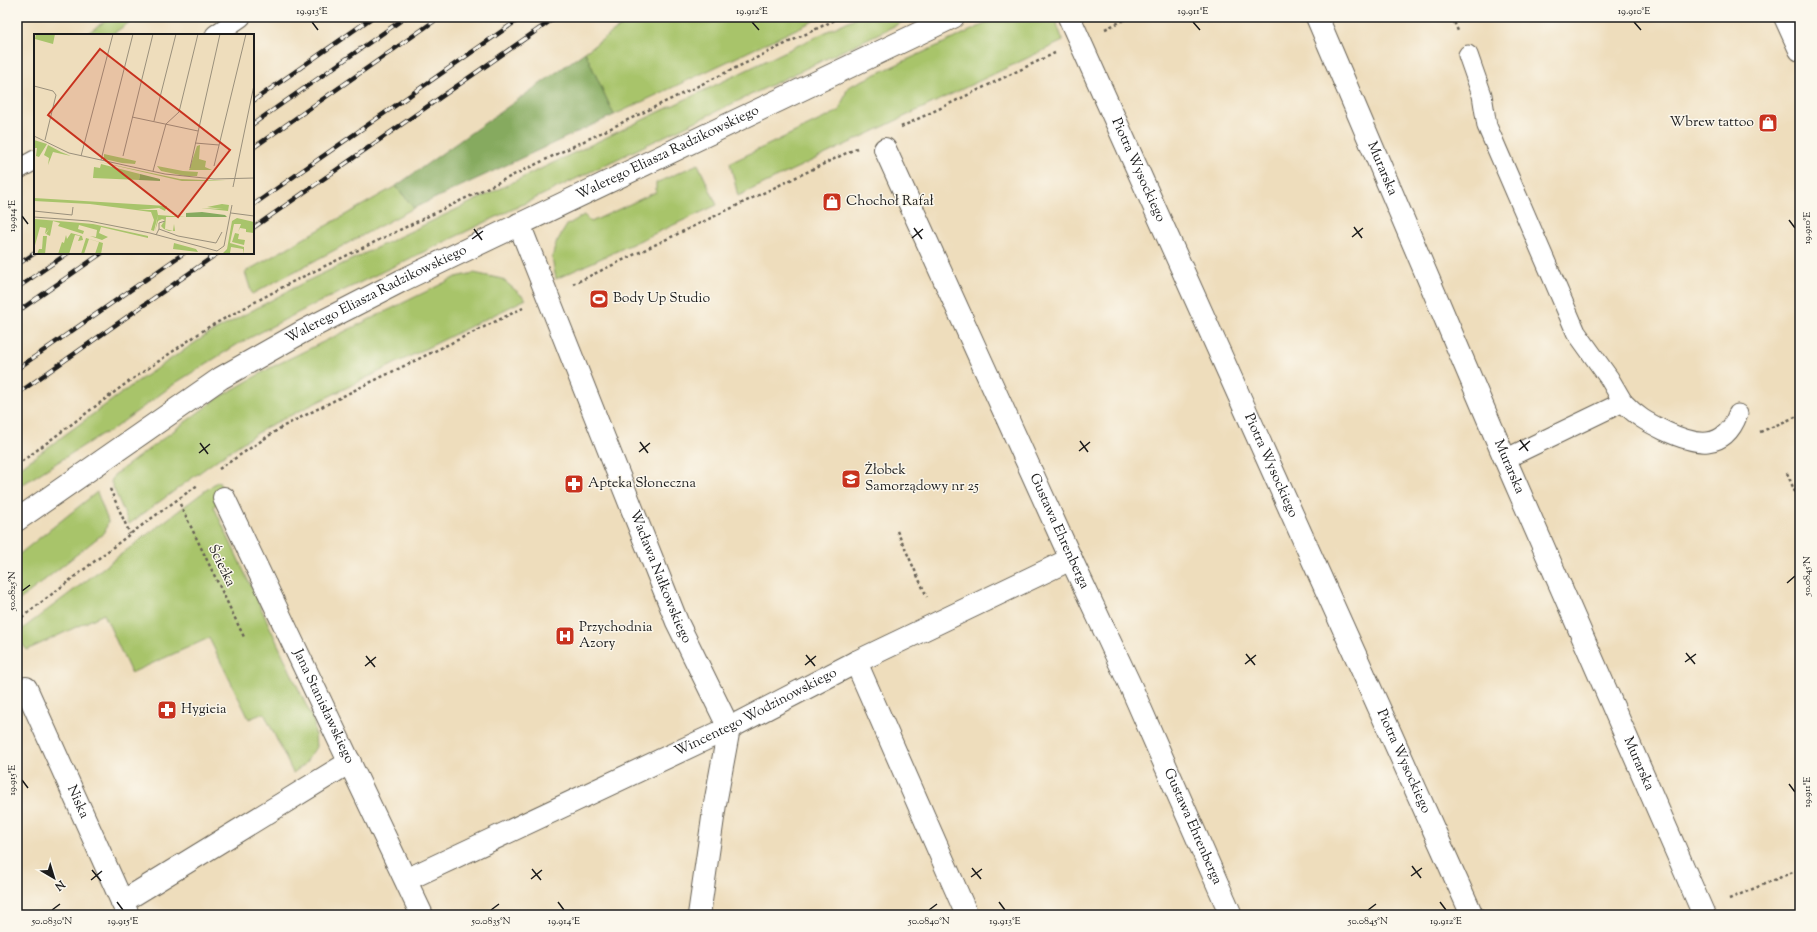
<svg xmlns="http://www.w3.org/2000/svg" width="1817" height="932" viewBox="0 0 1817 932" font-family="'Sorts Mill Goudy',serif">
<style>
.green{fill:#a8c46b;stroke:#627044}
.forest{fill:#86aa5f;stroke:#51633e}
.lines{fill:none;stroke-linecap:round;stroke-linejoin:round}
.service-casing{stroke:#666054;stroke-width:21}
.minor-casing{stroke:#666054;stroke-width:24}
.tertiary-casing{stroke:#666054;stroke-width:24}
.path{stroke:#666054;stroke-width:2.5;stroke-dasharray:3 3;stroke-linecap:butt}
.service{stroke:#fff;stroke-width:19}
.minor{stroke:#fff;stroke-width:22}
.tertiary{stroke:#fff;stroke-width:22}
.rail-casing{stroke:#1c1c1c;stroke-width:4.5}
.rail{stroke:#fbf7ec;stroke-width:3;stroke-dasharray:9;stroke-linecap:butt}
.ticks{fill:none;stroke:#1c1c1c;stroke-width:1.5}
.labels{text-anchor:middle;dominant-baseline:central;stroke-width:3;stroke-linejoin:round;paint-order:stroke}
.poi-label{font-size:14px;fill:#1c1c1c;stroke:#fbf7ec;text-anchor:start}
.street-label{font-size:14px;fill:#1c1c1c;stroke:#fbf7ec}
.inset-road{fill:none;stroke:#9a907c;stroke-width:1}
.view{fill:#c8321e;fill-opacity:0.15;stroke:#c8321e;stroke-width:2}
.inset-edge{fill:none;stroke:#1c1c1c;stroke-width:2}
.neatline{fill:none;stroke:#1c1c1c;stroke-width:1.5}
.ticks-label{font-size:10px;text-anchor:middle;fill:#1c1c1c}
</style>
<rect width="100%" height="100%" fill="#fbf7ec"/>
<filter id="ink" filterUnits="userSpaceOnUse"><feTurbulence type="fractalNoise" baseFrequency=".025" numOctaves="2"/><feDisplacementMap in="SourceGraphic" scale="8" xChannelSelector="R" yChannelSelector="G"/><feConvolveMatrix kernelMatrix="1 2 1 2 8 2 1 2 1" color-interpolation-filters="sRGB"/></filter>
<filter id="wash" filterUnits="userSpaceOnUse"><feTurbulence type="fractalNoise" baseFrequency=".012" numOctaves="4" result="noise"/><feDisplacementMap in="SourceGraphic" scale="16" xChannelSelector="R" yChannelSelector="G"/><feGaussianBlur stdDeviation="0.9" result="paint"/><feColorMatrix in="noise" values="0 0 0 0 0 0 0 0 0 0 0 0 0 0 0 0 0 1.4 0 .05"/><feComposite in="paint" operator="in"/></filter>
<g filter="url(#wash)">
<rect width="100%" height="100%" fill="#eeddbc"/>
<!-- green -->
<g class="green">
<path d="M111,17H131L133,20L111,35H85Z"/>
<path d="M634,17H822L614,115L585,52Z"/>
<path d="M857,17H913L309,307L238,344L177,382L109,432L102,434L17,488V470L138,381L205,336L303,283Z"/>
<path d="M1000,17H1052L1056,21L1063,41L738,196L730,163L839,111L848,87Z"/>
<path d="M698,164L717,205L556,279L552,258L556,243L567,225L584,215L591,222L656,192V183Z"/>
<path d="M396,186L414,208L252,294L245,272Z"/>
<path d="M474,273L502,279L526,299L267,427L225,454L129,524L111,482L114,475L215,400L270,368L456,277Z"/>
<path d="M218,481L225,492L214,507L314,722L316,747L304,765L293,773L264,713L249,719L209,638L131,673L104,614L27,650L17,638V633Z"/>
<path d="M97,492L108,521L105,532L17,602V556Z"/>
</g>
<!-- forest -->
<path class="forest" d="M585,52L614,115L414,208L396,186Z"/>
</g>
<g filter="url(#ink)">
<g class="lines">
<defs>
<g id="service">
<path d="M215,35L241,17"/>
<path d="M1468,55L1482,95L1487,126L1576,332L1609,378L1623,402L1505,459"/>
<path d="M17,170L35,160"/>
<path d="M1623,402C1637,417 1647,422 1665,431C1695,445 1724,452 1738,414"/>
</g>
<g id="minor">
<path id="s1" d="M1069,17L1472,915"/>
<path id="s2" d="M1317,17L1505,459L1704,915"/>
<path d="M1785,17L1800,50"/>
<path id="s3" d="M885,149L1071,559L1131,687L1231,915"/>
<path id="s4" d="M519,224L677,622L729,728L715,804L699,915"/>
<path id="s5" d="M224,498L422,915"/>
<path d="M856,662L967,915"/>
<path id="s6" d="M26,688L128,915"/>
<path id="s7" d="M406,880L729,728L856,662L1071,559"/>
<path d="M122,902L350,762"/>
</g>
<g id="tertiary">
<path id="s8" d="M17,520L221,378L302,332L403,280L953,17"/>
</g>
</defs>
<!-- service casing -->
<use href="#service" class="service-casing"/>
<!-- minor casing -->
<use href="#minor" class="minor-casing"/>
<!-- tertiary casing -->
<use href="#tertiary" class="tertiary-casing"/>
<!-- path -->
<g class="path">
<path d="M1452,17L1458,31"/>
<path d="M1105,29L1131,17"/>
<path d="M901,127L1055,53"/>
<path d="M573,284L857,148"/>
<path d="M1760,432L1800,415"/>
<path d="M17,465L124,385L207,328L294,281L841,17"/>
<path d="M219,469L282,427L361,387L523,308"/>
<path d="M1787,473L1800,504"/>
<path d="M110,489L130,534"/>
<path d="M180,504L244,637"/>
<path d="M897,531L927,597"/>
<path d="M17,621L130,534L199,484"/>
<path d="M1729,899L1800,869"/>
</g>
<!-- service -->
<use href="#service" class="service"/>
<!-- minor -->
<use href="#minor" class="minor"/>
<!-- tertiary -->
<use href="#tertiary" class="tertiary"/>
<defs>
<g id="rail">
<path d="M253,101L373,17"/>
<path d="M253,124L406,17"/>
<path d="M253,148L440,17"/>
<path d="M253,205L522,17"/>
<path d="M253,228L556,17"/>
<path d="M17,265L35,253"/>
<path d="M17,288L68,253"/>
<path d="M17,312L102,253"/>
<path d="M17,369L184,253"/>
<path d="M17,394L218,253"/>
</g>
</defs>
<!-- rail casing -->
<use href="#rail" class="rail-casing"/>
<!-- rail -->
<use href="#rail" class="rail"/>
</g>
</g>
<!-- ticks -->
<path class="ticks" d="M312,22L318,30M752,22L759,30M1193,22L1200,30M1634,22L1641,30M22,216L28,224M1789,220L1795,228M1354,227L1362,238M914,228L922,239M474,229L482,240M1352,237L1363,228M912,238L923,229M472,239L483,231M1520,440L1528,451M1080,441L1088,452M640,442L648,453M200,443L208,454M1519,450L1530,441M1079,451L1090,442M639,452L650,443M199,453L210,444M1787,583L1795,576M22,591L30,585M1686,653L1695,664M1246,654L1255,665M806,655L815,666M366,656L375,667M1685,662L1696,654M1245,664L1256,655M805,665L816,656M365,666L376,657M22,780L28,788M1789,784L1795,792M1412,866L1421,878M972,868L981,879M532,869L541,880M92,870L101,881M1411,876L1422,868M971,877L982,869M531,879L542,870M91,880L102,871M117,902L123,910M558,902L564,910M999,902L1005,910M1440,902L1446,910M52,910L60,904M491,910L499,904M929,910L937,904M1368,910L1376,904"/>
<!-- icons -->
<defs>
<symbol id="shop-square" viewBox="-11 -11 22 22"><rect x="-9" y="-9" width="18" height="18" rx="4" fill="#c8321e" stroke="#fbf7ec"/><path d="M-5-2.5h2.3a2.7 3.5 0 0 1 5.4 0H5L5.5 6h-11ZM-1.5-2.5h3a1.5 2.3 0 0 0-3 0Z" fill="#fff"/></symbol>
<symbol id="stadium-square" viewBox="-11 -11 22 22"><rect x="-9" y="-9" width="18" height="18" rx="4" fill="#c8321e" stroke="#fbf7ec"/><path d="M0-5a6.5 5 0 1 0 0 10a6.5 5 0 1 0 0-10ZM-3.5-1.8h7v3.6h-7Z" fill="#fff"/></symbol>
<symbol id="school-square" viewBox="-11 -11 22 22"><rect x="-9" y="-9" width="18" height="18" rx="4" fill="#c8321e" stroke="#fbf7ec"/><path d="M0-5L7-2L0 1L-7-2ZM-4 1L0 2.5L4 1V4Q0 6-4 4Z" fill="#fff"/></symbol>
<symbol id="pharmacy-square" viewBox="-11 -11 22 22"><rect x="-9" y="-9" width="18" height="18" rx="4" fill="#c8321e" stroke="#fbf7ec"/><path d="M-2-6h4v4h4v4h-4v4h-4v-4h-4v-4h4Z" fill="#fff"/></symbol>
<symbol id="hospital-square" viewBox="-11 -11 22 22"><rect x="-9" y="-9" width="18" height="18" rx="4" fill="#c8321e" stroke="#fbf7ec"/><path d="M-5-5h3v3.5h4V-5h3V5h-3V1.5h-4V5h-3Z" fill="#fff"/></symbol>
</defs>
<g fill-rule="evenodd">
<use href="#shop-square" x="1757" y="112" width="22" height="22"/>
<use href="#shop-square" x="821" y="191" width="22" height="22"/>
<use href="#stadium-square" x="588" y="288" width="22" height="22"/>
<use href="#school-square" x="840" y="468" width="22" height="22"/>
<use href="#pharmacy-square" x="563" y="473" width="22" height="22"/>
<use href="#hospital-square" x="554" y="625" width="22" height="22"/>
<use href="#pharmacy-square" x="156" y="699" width="22" height="22"/>
</g>
<g class="labels">
<!-- poi labels -->
<g class="poi-label">
<text x="1754" y="123" text-anchor="end">Wbrew tattoo</text>
<text x="846" y="202">Chochoł Rafał</text>
<text x="613" y="299">Body Up Studio</text>
<text x="865" y="471">Żłobek<tspan x="865" dy="16">Samorządowy nr 25</tspan></text>
<text x="588" y="484">Apteka Słoneczna</text>
<text x="579" y="628">Przychodnia<tspan x="579" dy="16">Azory</tspan></text>
<text x="181" y="710">Hygieia</text>
</g>
<!-- street labels -->
<g class="street-label">
<text stroke="none"><textPath href="#s8" startOffset="749">Walerego Eliasza Radzikowskiego</textPath></text>
<text stroke="none"><textPath href="#s2" startOffset="165">Murarska</textPath></text>
<text stroke="none"><textPath href="#s1" startOffset="168">Piotra Wysockiego</textPath></text>
<text stroke="none"><textPath href="#s8" startOffset="425">Walerego Eliasza Radzikowskiego</textPath></text>
<text stroke="none"><textPath href="#s1" startOffset="492">Piotra Wysockiego</textPath></text>
<text stroke="none"><textPath href="#s2" startOffset="489">Murarska</textPath></text>
<text stroke="none"><textPath href="#s3" startOffset="420">Gustawa Ehrenberga</textPath></text>
<text transform="translate(221 566) rotate(64)">Ścieżka</text>
<text stroke="none"><textPath href="#s4" startOffset="380">Wacława Nałkowskiego</textPath></text>
<text stroke="none"><textPath href="#s5" startOffset="231">Jana Stanisławskiego</textPath></text>
<text stroke="none"><textPath href="#s7" startOffset="388">Wincentego Wodzinowskiego</textPath></text>
<text stroke="none"><textPath href="#s1" startOffset="816">Piotra Wysockiego</textPath></text>
<text stroke="none"><textPath href="#s2" startOffset="813">Murarska</textPath></text>
<text stroke="none"><textPath href="#s6" startOffset="125">Niska</textPath></text>
<text stroke="none"><textPath href="#s3" startOffset="744">Gustawa Ehrenberga</textPath></text>
</g>
</g>
<!-- overview -->
<g transform="translate(34 34)">
<rect width="220" height="220" fill="#eeddbc"/>
<path d="M2,0H21L19,10L1,5ZM0,106L13,110L5,123L2,122L3,114H0ZM14,111L27,118L37,122L19,118L14,131L15,124L10,121ZM166,111L165,125L172,127L171,133L178,136H155L163,112ZM70,120L102,127L101,130L88,129L70,125ZM61,127L146,145L192,147H148ZM67,130L106,140L105,146L59,144L60,133L66,134ZM123,132L149,137L164,138L163,142H151L127,137ZM0,164L133,172L131,177L125,174L104,176H123L124,181L152,183H132L131,195L139,197L140,190L141,197H135L130,195L127,192L131,186L128,185L124,187L121,197L124,181L120,197L117,196L120,186L117,178L56,170L0,167ZM188,170L195,171L194,177L167,174L189,175L173,173ZM203,184L220,188V199L212,198V195L206,194L204,198L207,190H200L196,209L210,213V220L209,215L197,213L196,219L200,220H188L193,215L198,187ZM1,185L59,190L114,202V204L67,193L65,199L74,203L68,206L56,202L62,203L63,196L45,191L44,195L50,197L49,200L24,192L26,189L19,187L16,202L12,200L15,195L11,200L12,194L6,193L0,215ZM37,199L48,202L49,206L44,207L46,202L41,201L35,220H24L28,208L30,209L32,201L33,205ZM201,199L205,200L204,205L211,206L210,211L198,208ZM9,202H13L11,220H3L5,215H8ZM52,204L69,209L67,220H61L65,208L55,205L50,220H47ZM140,209L162,215L164,218L139,215Z" fill="#a8c46b"/>
<path d="M106,140L126,145V147L105,146ZM168,178L191,181L193,183H152V179Z" fill="#86aa5f"/>
<path class="inset-road" d="M0,52L19,57L22,61L11,106M98,83L164,97M120,87L142,0M0,102L35,119L131,140L180,145L220,144M161,109L185,111M47,122L79,0M89,122L119,0M67,126L99,0M180,132L212,0M156,134L186,0M119,137L132,90L145,78L164,0M199,153L220,51M0,177L38,181L39,173M197,179L220,182M0,183L55,187L116,199L183,217L190,212L198,171M125,195V189L131,187M122,201L125,195L144,202L182,209L188,198"/>
<path class="view" d="M66,15L196,116L144,183L14,81Z"/>
<rect width="220" height="220" class="inset-edge"/>
</g>
<!-- margin -->
<rect width="1817" height="932" fill="none" stroke="#fbf7ec" stroke-width="44"/>
<!-- north arrow -->
<g transform="translate(54 878) rotate(142)" stroke="#fbf7ec" stroke-width="3" paint-order="stroke">
<path d="M0-3L7 15L0 10L-7 15Z" fill="#1c1c1c"/>
<text y="-6" font-size="11" font-weight="bold" text-anchor="middle" fill="#1c1c1c">N</text>
</g>
<rect x="22" y="22" width="1773" height="888" class="neatline"/>
<g class="ticks-label">
<text x="312" y="14">19.913°E</text>
<text x="752" y="14">19.912°E</text>
<text x="1193" y="14">19.911°E</text>
<text x="1634" y="14">19.910°E</text>
<text transform="translate(11 216) rotate(-90)" y="4">19.914°E</text>
<text transform="translate(1806 228) rotate(-90)" y="4">19.910°E</text>
<text transform="translate(1806 576) rotate(-90)" y="4">50.0845°N</text>
<text transform="translate(11 591) rotate(-90)" y="4">50.0825°N</text>
<text transform="translate(11 780) rotate(-90)" y="4">19.915°E</text>
<text transform="translate(1806 792) rotate(-90)" y="4">19.911°E</text>
<text x="52" y="924">50.0830°N</text>
<text x="123" y="924">19.915°E</text>
<text x="491" y="924">50.0835°N</text>
<text x="564" y="924">19.914°E</text>
<text x="929" y="924">50.0840°N</text>
<text x="1005" y="924">19.913°E</text>
<text x="1368" y="924">50.0845°N</text>
<text x="1446" y="924">19.912°E</text>
</g>
</svg>
